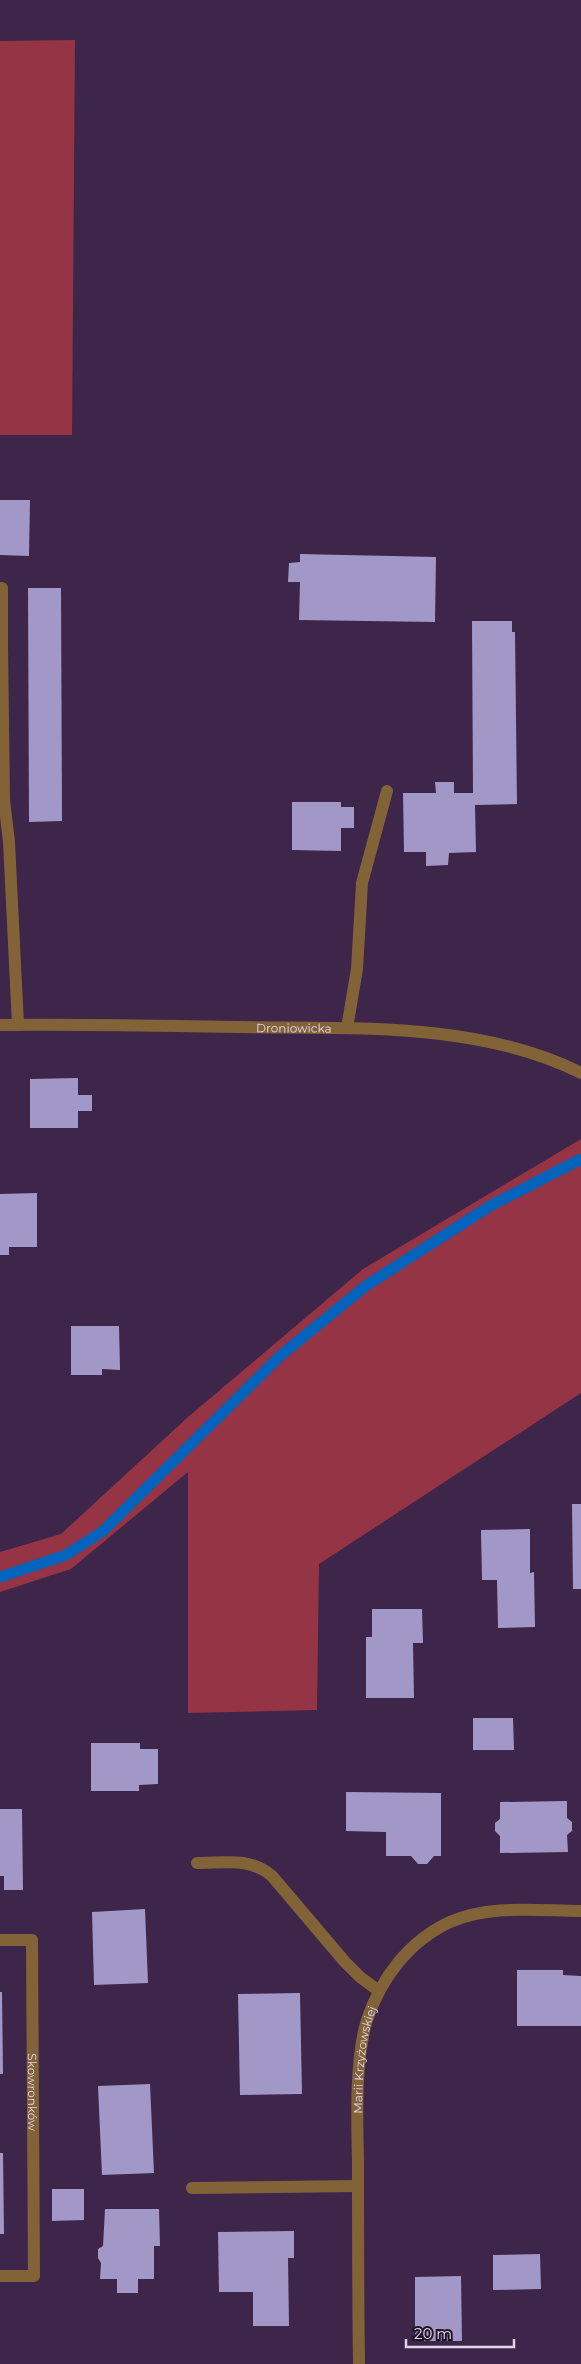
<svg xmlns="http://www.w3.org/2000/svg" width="581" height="2364" viewBox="0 0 581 2364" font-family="Montserrat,sans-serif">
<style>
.green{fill:#953444}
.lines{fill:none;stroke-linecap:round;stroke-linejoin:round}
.stream{stroke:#0264bd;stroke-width:11}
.building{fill:#a298c8}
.minor{stroke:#826338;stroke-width:12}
.labels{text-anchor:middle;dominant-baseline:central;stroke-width:5;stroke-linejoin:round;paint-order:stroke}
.street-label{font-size:12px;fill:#e3d4eb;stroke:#1f1424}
</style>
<rect width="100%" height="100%" fill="#3e254a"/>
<!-- green -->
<g class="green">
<path d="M75,40L72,435H0V41Z"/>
<path d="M581,1139V1393L319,1564L317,1710L188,1713V1472L71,1569L0,1592V1552L61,1534L188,1417L363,1269Z"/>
</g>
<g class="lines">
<!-- stream -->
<path class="stream" d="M0,1577L66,1555L103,1531L281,1355L367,1285L490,1206L581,1159"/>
</g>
<!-- building -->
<g class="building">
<path d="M0,500H30L29,556L0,555Z"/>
<path d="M300,554L436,557L435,622L299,620L300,582H288L289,563L300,562Z"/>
<path d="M28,588H61L62,821L29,822Z"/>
<path d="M472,621H512V632H515L517,804L475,805L476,852L449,853L448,865L426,866V852H404L403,793H436L435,782H454V793H473Z"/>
<path d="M292,802H341V807H354V828H341V851L292,850Z"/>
<path d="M78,1078V1095H92V1111H78V1128H30V1079Z"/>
<path d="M37,1193V1247H9V1255H0V1194Z"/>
<path d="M71,1326H119L120,1370L102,1369V1375H71Z"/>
<path d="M572,1504H581V1589H573Z"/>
<path d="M530,1529V1573L534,1572L535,1627L498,1628L497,1580H482L481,1530Z"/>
<path d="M372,1609H422L423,1643H413L414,1698H366V1637H372Z"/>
<path d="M473,1718H513L514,1750H473Z"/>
<path d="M91,1743H140V1749H158V1784L139,1785V1791H91Z"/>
<path d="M346,1792L441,1793V1856H434L427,1864H418L411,1856H386V1832L346,1831Z"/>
<path d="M567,1801V1818L572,1822V1831L567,1835L568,1852L500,1853V1836L495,1831V1823L500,1819V1802Z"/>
<path d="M0,1809H22L23,1890H4V1876H0Z"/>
<path d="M145,1909L148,1983L94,1985L92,1912Z"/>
<path d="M517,1970H563V1975L581,1976V2026H517Z"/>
<path d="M0,1992H2L3,2074H0Z"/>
<path d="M300,1993L302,2094L240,2095L238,1994Z"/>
<path d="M150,2084L154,2173L102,2175L98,2086Z"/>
<path d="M0,2153H3L4,2234H0Z"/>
<path d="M52,2189H84V2220L52,2221Z"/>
<path d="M105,2209H159L160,2246H154V2279H138V2293H117V2279H100L101,2263L98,2258V2249L103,2246Z"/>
<path d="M294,2231V2258H288L289,2326H253V2292H219L218,2232Z"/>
<path d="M540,2254L541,2289L493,2290V2255Z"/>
<path d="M461,2276L462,2341H415V2277Z"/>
</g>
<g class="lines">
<!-- minor -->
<g class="minor">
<path d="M2,588V645"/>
<path d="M0,645H2L4,800L9,842L18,1025"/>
<path id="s1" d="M0,1025C80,1024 159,1026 239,1027C352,1029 477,1021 581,1073"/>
<path d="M347,1028L357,969L362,883L387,791"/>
<path d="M197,1863C225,1863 250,1857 272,1876L345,1962L360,1977L379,1991"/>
<path id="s2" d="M0,1940H32L34,2276H0"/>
<path d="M192,2188L358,2186"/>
<path id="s3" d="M359,2364C358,2296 358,2228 358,2160C357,2119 355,2058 367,2020C381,1978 409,1941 450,1922C490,1904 538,1911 581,1911"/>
</g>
</g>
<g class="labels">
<!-- street labels -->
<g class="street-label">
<text stroke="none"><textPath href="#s1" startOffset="294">Droniowicka</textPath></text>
<text stroke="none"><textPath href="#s3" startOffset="305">Marii Krzyżowskiej</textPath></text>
<text stroke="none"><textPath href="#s2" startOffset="184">Skowronków</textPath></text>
</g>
</g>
<!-- scale -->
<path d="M406 2339v8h108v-8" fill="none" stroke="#e3d4eb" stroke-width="2.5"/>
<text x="414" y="2339" font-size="15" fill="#e3d4eb" stroke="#1f1424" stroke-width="4" paint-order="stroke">20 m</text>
</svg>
